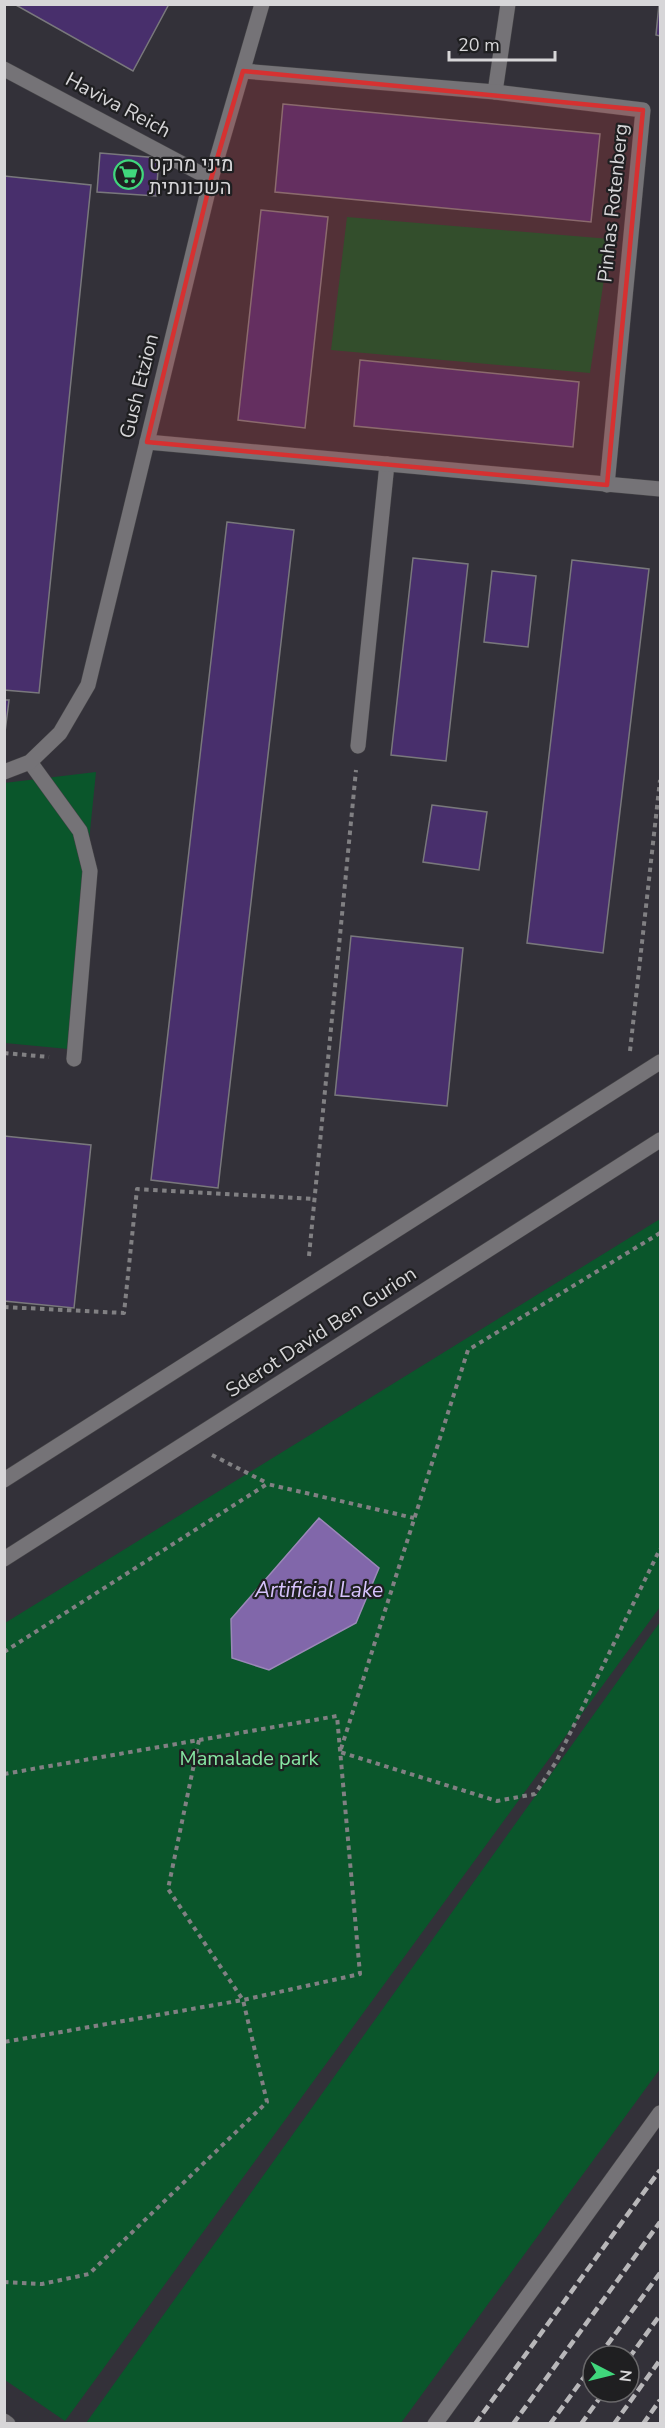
<svg xmlns="http://www.w3.org/2000/svg" width="665" height="2428" viewBox="0 0 665 2428" font-family="'Nunito Sans',Heebo,sans-serif">
<style>
.built{fill:#333139;fill-rule:evenodd}
.green{fill:#0a562b}
.water{fill:#8167aa;stroke:#9b88b8;stroke-width:1.5}
.building{fill:#482f6c;stroke:#79787c;stroke-width:1.5}
.lines{fill:none;stroke-linecap:round;stroke-linejoin:round}
.service-casing{stroke:#454447;stroke-width:16}
.minor-casing{stroke:#454447;stroke-width:16}
.secondary-casing{stroke:#454447;stroke-width:16}
.path{stroke:#818083;stroke-width:4;stroke-dasharray:4.5 4.5;stroke-linecap:butt}
.service{stroke:#757377;stroke-width:15}
.minor{stroke:#757377;stroke-width:15}
.secondary{stroke:#757377;stroke-width:15}
.rail{stroke:#b8b7b9;stroke-width:4.5;stroke-dasharray:9 4.5;stroke-linecap:butt}
.marked{fill:#d63131;fill-opacity:0.2;stroke:#d63131;stroke-width:4.5;stroke-linejoin:round}
.labels{text-anchor:middle;dominant-baseline:central;stroke-width:4.5;stroke-linejoin:round;paint-order:stroke}
.street-label{font-size:20px;fill:#d7d6d8;stroke:#1f1f21}
.poi-label{font-size:20px;fill:#d7d6d8;stroke:#1f1f21;text-anchor:start}
.park-label{font-size:20px;fill:#87e8a4;stroke:#1f1f21}
.water-label{font-size:21px;font-style:italic;fill:#d6c2fb;stroke:#1f1f21}
</style>
<rect width="100%" height="100%" fill="#29282b"/>
<!-- built -->
<path class="built" d="M5,5H660V2423L5,2424ZM593,2356H629V2392H593Z"/>
<!-- green -->
<g class="green">
<path d="M347,217L610,239L590,373L331,350Z"/>
<path d="M96,772L68,1049L5,1043L4,783Z"/>
<path d="M660,1219V1607L65,2421L5,2380V1623Z"/>
<path d="M660,1622V2069L401,2423H86Z"/>
</g>
<!-- water -->
<path class="water" d="M319,1518L379,1568L356,1623L269,1670L232,1658L231,1619Z"/>
<!-- building -->
<g class="building">
<path d="M14,4H169L133,71Z"/>
<path d="M659,4H660V36L656,35Z"/>
<path d="M283,104L600,134L591,222L275,192Z"/>
<path d="M100,153L159,158L156,196L97,192Z"/>
<path d="M4,176L91,185L39,693L4,690Z"/>
<path d="M261,210L328,217L305,428L238,420Z"/>
<path d="M360,360L579,382L573,447L354,426Z"/>
<path d="M227,522L294,530L218,1188L151,1180Z"/>
<path d="M413,558L468,564L446,761L391,755Z"/>
<path d="M572,560L649,569L603,953L527,943Z"/>
<path d="M492,571L536,576L528,647L484,642Z"/>
<path d="M4,700H9L4,740Z"/>
<path d="M432,805L487,812L479,870L423,862Z"/>
<path d="M351,936L463,948L447,1106L335,1095Z"/>
<path d="M4,1136L91,1145L74,1308L4,1301Z"/>
</g>
<g class="lines">
<defs>
<g id="service">
<path d="M495,92L508,4"/>
<path d="M358,746L387,464"/>
<path d="M30,762L80,831L90,871L74,1059"/>
</g>
<g id="minor">
<path d="M4,69L211,179"/>
<path d="M243,71L495,92L643,110L607,485"/>
<path d="M147,442L660,489"/>
<path d="M4,772L30,762L60,733L88,685L211,179L262,4"/>
<path d="M4,2421L8,2424"/>
<path d="M435,2424L660,2113"/>
</g>
<g id="secondary">
<path d="M4,1480L660,1062"/>
<path d="M4,1559L660,1140"/>
</g>
</defs>
<!-- service casing -->
<use href="#service" class="service-casing"/>
<!-- minor casing -->
<use href="#minor" class="minor-casing"/>
<!-- secondary casing -->
<use href="#secondary" class="secondary-casing"/>
<!-- path -->
<g class="path">
<path d="M630,1051L660,780"/>
<path d="M4,1053L49,1057"/>
<path d="M660,1233L468,1350L340,1752L497,1801L535,1794L556,1762L660,1549"/>
<path d="M309,1256L356,770"/>
<path d="M4,1307L124,1313L137,1189L315,1199"/>
<path d="M212,1455L267,1483"/>
<path d="M4,1652L267,1484L414,1518"/>
<path d="M4,1774L337,1716L360,1974L243,2000L4,2042"/>
<path d="M4,2282L42,2284L89,2274L267,2102L243,2000L168,1889L199,1740"/>
</g>
<!-- service -->
<use href="#service" class="service"/>
<!-- minor -->
<use href="#minor" class="minor"/>
<!-- secondary -->
<use href="#secondary" class="secondary"/>
<!-- rail -->
<g class="rail">
<path d="M599,2356L660,2273"/>
<path d="M629,2358L660,2315"/>
<path d="M475,2424L660,2170"/>
<path d="M513,2424L660,2222"/>
<path d="M550,2424L593,2365"/>
<path d="M581,2424L604,2392"/>
<path d="M614,2424L660,2360"/>
<path d="M643,2424L660,2400"/>
</g>
</g>
<!-- marked area -->
<path class="marked" d="M243,71L643,110L607,485L147,442L211,179Z"/>
<!-- icons -->
<defs>
<symbol id="supermarket-ring" viewBox="-11 -11 22 22"><circle r="9.5" fill="#1f1f21" stroke="#40d77c" stroke-width="1.5"/><path d="M-6-5.5h2.5l.6 2H6L4.5 2H-2.5L-4.4-4H-6ZM-1.5 3.2a1.3 1.3 0 1 0 .1 0ZM3 3.2a1.3 1.3 0 1 0 .1 0Z" fill="#40d77c"/></symbol>
</defs>
<g fill-rule="evenodd">
<use href="#supermarket-ring" x="112" y="158" width="33" height="33"/>
</g>
<g class="labels">
<!-- street labels -->
<g class="street-label">
<text transform="translate(118 105) rotate(28)">Haviva Reich</text>
<text transform="translate(613 203) rotate(-84)">Pinhas Rotenberg</text>
<text transform="translate(139 386) rotate(-76)">Gush Etzion</text>
<text transform="translate(321 1332) rotate(-33)">Sderot David Ben Gurion</text>
</g>
<!-- poi labels -->
<g class="poi-label">
<text x="149" y="164">מיני מרקט<tspan x="149" dy="23">השכונתית</tspan></text>
</g>
<!-- park labels -->
<g class="park-label">
<text x="249" y="1758">Mamalade park</text>
</g>
<!-- water labels -->
<g class="water-label">
<text x="319" y="1590">Artificial Lake</text>
</g>
</g>
<!-- border -->
<rect width="665" height="2428" fill="none" stroke="#d7d6d8" stroke-width="12"/>
<!-- north arrow -->
<g transform="translate(611 2374) rotate(97)"><circle r="28" fill="#1f1f21" stroke="#69686a" stroke-width="1.5"/>
<path d="M0-4.5L10 22L0 15L-10 22Z" fill="#40d77c"/>
<text y="-9" font-size="16" font-weight="bold" text-anchor="middle" fill="#d7d6d8">N</text>
</g>
<!-- scale -->
<path d="M449 51v9h106v-9" fill="none" stroke="#d7d6d8" stroke-width="3"/>
<text x="458" y="51" font-size="18" fill="#d7d6d8" stroke="#1f1f21" stroke-width="4.5" paint-order="stroke">20 m</text>
</svg>
